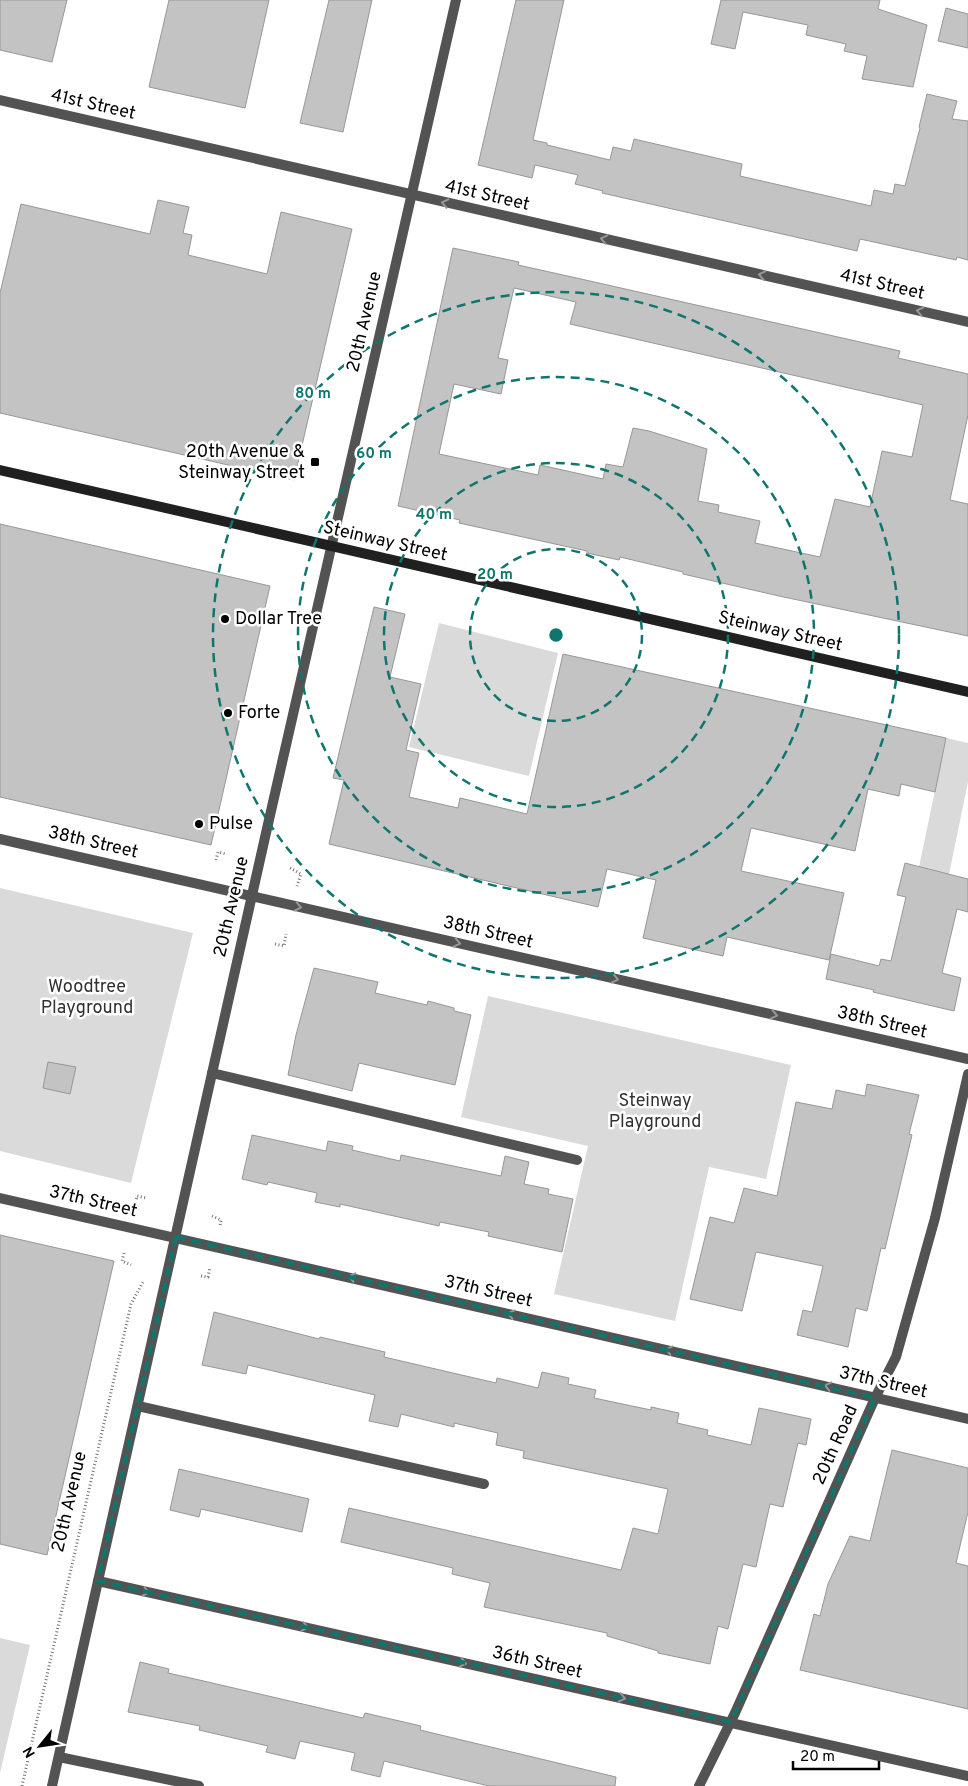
<svg xmlns="http://www.w3.org/2000/svg" width="968" height="1786" viewBox="0 0 968 1786" font-family="Overpass,sans-serif">
<style>
.green{fill:#dadada}
.building{fill:#c3c3c3;stroke:#979797;fill-rule:evenodd}
.lines{fill:none;stroke-linecap:round;stroke-linejoin:round}
.path{stroke:#757575;stroke-width:3;stroke-dasharray:1 2.5;stroke-linecap:butt}
.lane{stroke:#535353;stroke-width:10}
.street{stroke:#535353;stroke-width:10}
.secondary{stroke:#202020;stroke-width:10}
.oneway{stroke:#989898}
.marked{fill:none;stroke:#0f766e;stroke-width:4;stroke-dasharray:10 6;stroke-linejoin:round}
.ring{fill:none;stroke:#0f766e;stroke-width:2.5;stroke-dasharray:9 6}
.poi-dot{fill:#000;stroke:#fff;stroke-width:2}
.labels{text-anchor:middle;dominant-baseline:central;stroke-width:5;stroke-linejoin:round;paint-order:stroke}
.street-label{font-size:18px;fill:#000;stroke:#fff}
.poi-label{font-size:18px;fill:#000;stroke:#fff;text-anchor:start}
.park-label{font-size:18px;fill:#313131;stroke:#fff}
.centre{fill:#0f766e;stroke:#fff;stroke-width:2.5}
.ring-label{font-size:15px;text-anchor:middle;font-weight:bold;fill:#0f766e;stroke:#fff;stroke-width:5;stroke-linejoin:round;paint-order:stroke}
</style>
<rect width="100%" height="100%" fill="#fff"/>
<!-- green -->
<g class="green">
<path d="M439,623L558,653L529,776L409,747Z"/>
<path d="M946,738L968,743V782L949,874L919,867Z"/>
<path d="M0,888L193,933L131,1183L0,1151Z"/>
<path d="M488,996L791,1065L766,1179L709,1167L675,1321L554,1294L588,1146L461,1117Z"/>
<path d="M0,1638L30,1645L0,1773Z"/>
</g>
<!-- building -->
<g class="building">
<path d="M0,0H67L52,62L0,50Z"/>
<path d="M169,0H269L245,108L149,87Z"/>
<path d="M329,0H372L343,132L300,123Z"/>
<path d="M516,0H564L533,140L547,143V145L610,160L613,147L631,151L634,139L742,164L740,176L871,206L874,190L893,194L895,184L905,186L920,128L919,127L927,94L957,101L952,119L968,121V260L957,257L956,260L860,239L857,251L602,193L603,191L575,184L578,175L535,165L532,178L478,165Z"/>
<path d="M721,0H880L878,9L927,25L913,87L862,79L867,56L844,51L846,44L806,35L808,25L743,12L735,49L711,44Z"/>
<path d="M946,8L968,14V48L938,41Z"/>
<path d="M158,200L189,207L183,233L192,235L188,255L267,274L281,212L352,229L294,480L0,413V293L21,204L150,234Z"/>
<path d="M453,248L519,262L518,265L581,279L900,351L898,358L968,374V415L950,500L968,504V636L779,596L683,574V572L620,557L619,560L587,553V551L459,523L460,520L398,506ZM514,288L576,302L570,324L923,405L912,457L882,451L870,507L835,499L820,557L755,543L760,521L718,512L719,505L698,501L707,449L649,431L633,428L623,467L606,464L603,479L540,465L538,475L439,454L454,384L501,394L508,360L498,358Z"/>
<path d="M0,524L270,586L211,845L0,797Z"/>
<path d="M374,607L405,614L390,677L421,684L406,750L419,753L409,797L458,808L460,798L527,814L563,654L946,738L935,792L901,784L899,796L868,789L855,851L751,828L741,871L844,893L829,960L727,937L723,956L643,938L656,880L607,869L598,907L329,844L344,780L333,778Z"/>
<path d="M905,863L968,879V912L957,909L942,973L961,978L954,1011L873,992L874,990L826,979L831,954L879,966L881,959L891,961L906,897L897,895Z"/>
<path d="M314,968L378,982L375,993L427,1005L428,1001L454,1008V1011L471,1015L455,1085L359,1063L352,1091L288,1075L296,1035Z"/>
<path d="M48,1062L76,1067L70,1094L43,1088Z"/>
<path d="M867,1084L919,1095L909,1134L912,1135L885,1249L881,1248L867,1311L856,1308L848,1347L797,1335L803,1310L812,1312L823,1266L756,1252L742,1311L690,1299L710,1217L734,1223L744,1188L777,1196L796,1102L832,1109L836,1090L865,1096Z"/>
<path d="M252,1135L326,1151L328,1141L353,1146L352,1150L400,1161L401,1155L501,1176L505,1156L529,1162L524,1184L549,1189L548,1194L573,1199L562,1252L488,1236L489,1232L440,1222L439,1226L340,1204V1207L315,1202L317,1193L268,1182L267,1185L242,1179Z"/>
<path d="M0,1235L114,1261L47,1555L0,1544Z"/>
<path d="M214,1312L319,1339L320,1337L385,1352L384,1357L496,1383L497,1378L538,1388L542,1372L569,1378L568,1384L596,1390L594,1398L651,1410V1407L679,1413L677,1423L708,1430L707,1435L751,1445L759,1408L811,1419L806,1445L798,1443L783,1507L770,1504L756,1567L743,1564L728,1629L718,1626L710,1664L658,1653V1651L607,1636V1633L484,1607L490,1583L452,1574L453,1568L341,1542L349,1508L621,1570L633,1528L658,1534L668,1489L523,1458L524,1451L496,1445L498,1433L454,1423V1427L401,1414L398,1427L369,1421L375,1395L248,1365L246,1374L202,1365Z"/>
<path d="M892,1450L968,1468V1512L956,1563L968,1566V1709L800,1670L814,1614L820,1616L828,1584L850,1536L870,1541Z"/>
<path d="M179,1469L309,1499L302,1532L201,1509L199,1517L170,1510Z"/>
<path d="M140,1662L169,1669L168,1673L195,1679L363,1718L365,1713L421,1726L420,1730L616,1777L615,1786H489L384,1761L380,1777L351,1770L355,1753L300,1741L295,1759L266,1752L268,1746L199,1730L200,1726L128,1712Z"/>
</g>
<g class="lines">
<!-- path -->
<g class="path">
<path d="M216,860L218,852L226,854"/>
<path d="M290,868L301,874L297,886"/>
<path d="M275,944L284,946L286,934"/>
<path d="M135,1206L137,1196L146,1198"/>
<path d="M212,1216L221,1220L220,1226"/>
<path d="M124,1253L122,1261L131,1265"/>
<path d="M201,1276L208,1277L210,1267"/>
<path d="M22,1786L131,1304L143,1282"/>
</g>
<!-- lane -->
<g class="lane">
<path d="M212,1073L577,1160"/>
<path d="M138,1406L484,1484"/>
<path d="M59,1757L199,1786"/>
</g>
<!-- street -->
<g class="street">
<path d="M0,100L968,322"/>
<path d="M0,839L968,1059"/>
<path d="M0,1198L968,1419"/>
<path d="M98,1581L968,1776"/>
<path d="M52,1786C185,1190 319,595 456,0"/>
<path d="M699,1786L735,1713L875,1398L896,1357L935,1218L968,1074"/>
</g>
<!-- secondary -->
<path class="secondary" d="M0,470L968,692"/>
</g>
<!-- one-way arrows -->
<defs><path id="oneway-chevron" d="M-2-3.5L2.5 0L-2 3.5" fill="none" stroke-width="1.6" stroke-linecap="round" stroke-linejoin="round" transform="scale(1.25)"/></defs>
<g class="oneway">
<use href="#oneway-chevron" transform="translate(445 203) rotate(-167)"/>
<use href="#oneway-chevron" transform="translate(604 239) rotate(-167)"/>
<use href="#oneway-chevron" transform="translate(762 275) rotate(-167)"/>
<use href="#oneway-chevron" transform="translate(920 311) rotate(-167)"/>
<use href="#oneway-chevron" transform="translate(298 907) rotate(13)"/>
<use href="#oneway-chevron" transform="translate(457 943) rotate(13)"/>
<use href="#oneway-chevron" transform="translate(615 979) rotate(13)"/>
<use href="#oneway-chevron" transform="translate(774 1015) rotate(13)"/>
<use href="#oneway-chevron" transform="translate(352 1277) rotate(-167)"/>
<use href="#oneway-chevron" transform="translate(511 1314) rotate(-167)"/>
<use href="#oneway-chevron" transform="translate(669 1350) rotate(-167)"/>
<use href="#oneway-chevron" transform="translate(828 1386) rotate(-167)"/>
<use href="#oneway-chevron" transform="translate(146 1592) rotate(13)"/>
<use href="#oneway-chevron" transform="translate(305 1627) rotate(13)"/>
<use href="#oneway-chevron" transform="translate(463 1663) rotate(13)"/>
<use href="#oneway-chevron" transform="translate(622 1698) rotate(13)"/>
</g>
<!-- marked area -->
<path class="marked" d="M176,1237L875,1398L731,1722L98,1581Z"/>
<!-- distance rings -->
<g class="ring">
<circle cx="556" cy="635" r="86"/>
<circle cx="556" cy="635" r="172"/>
<circle cx="556" cy="635" r="258"/>
<circle cx="556" cy="635" r="343"/>
</g>
<!-- markers -->
<g class="poi-dot">
<rect x="310" y="457" width="10" height="10" rx="2.5"/>
<circle cx="225" cy="619" r="5"/>
<circle cx="228" cy="713" r="5"/>
<circle cx="199" cy="824" r="5"/>
</g>
<g class="labels">
<!-- street labels -->
<g class="street-label">
<text transform="translate(93 105) rotate(13)">41st Street</text>
<text transform="translate(487 196) rotate(13)">41st Street</text>
<text transform="translate(882 285) rotate(13)">41st Street</text>
<text transform="translate(365 322) rotate(-77)">20th Avenue</text>
<text transform="translate(385 542) rotate(13)">Steinway Street</text>
<text transform="translate(780 632) rotate(13)">Steinway Street</text>
<text transform="translate(93 843) rotate(13)">38th Street</text>
<text transform="translate(232 907) rotate(-77)">20th Avenue</text>
<text transform="translate(488 933) rotate(13)">38th Street</text>
<text transform="translate(882 1023) rotate(13)">38th Street</text>
<text transform="translate(93 1202) rotate(13)">37th Street</text>
<text transform="translate(488 1292) rotate(13)">37th Street</text>
<text transform="translate(883 1383) rotate(13)">37th Street</text>
<text transform="translate(836 1445) rotate(-66)">20th Road</text>
<text transform="translate(70 1502) rotate(-77)">20th Avenue</text>
<text transform="translate(537 1663) rotate(13)">36th Street</text>
</g>
<!-- poi labels -->
<g class="poi-label">
<text x="305" y="452" text-anchor="end">20th Avenue &amp;<tspan x="305" dy="21">Steinway Street</tspan></text>
<text x="235" y="619">Dollar Tree</text>
<text x="238" y="713">Forte</text>
<text x="209" y="824">Pulse</text>
</g>
<!-- park labels -->
<g class="park-label">
<text x="87" y="987">Woodtree<tspan x="87" dy="21">Playground</tspan></text>
<text x="655" y="1101">Steinway<tspan x="655" dy="21">Playground</tspan></text>
</g>
</g>
<circle cx="556" cy="635" r="8" class="centre"/>
<g class="ring-label">
<text x="313" y="398">80 m</text>
<text x="374" y="458">60 m</text>
<text x="434" y="519">40 m</text>
<text x="495" y="579">20 m</text>
</g>
<!-- north arrow -->
<g transform="translate(40 1746) rotate(240)" stroke="#ffffff" stroke-width="4" paint-order="stroke">
<path d="M0-4L9 19L0 12L-9 19Z" fill="#000000"/>
<text y="-8" font-size="14" font-weight="bold" text-anchor="middle" fill="#000000">N</text>
</g>
<!-- scale -->
<path d="M793 1761v8h86v-8" fill="none" stroke="#000000" stroke-width="2.5"/>
<text x="800" y="1761" font-size="15" fill="#000000" stroke="#ffffff" stroke-width="4" paint-order="stroke">20 m</text>
</svg>
